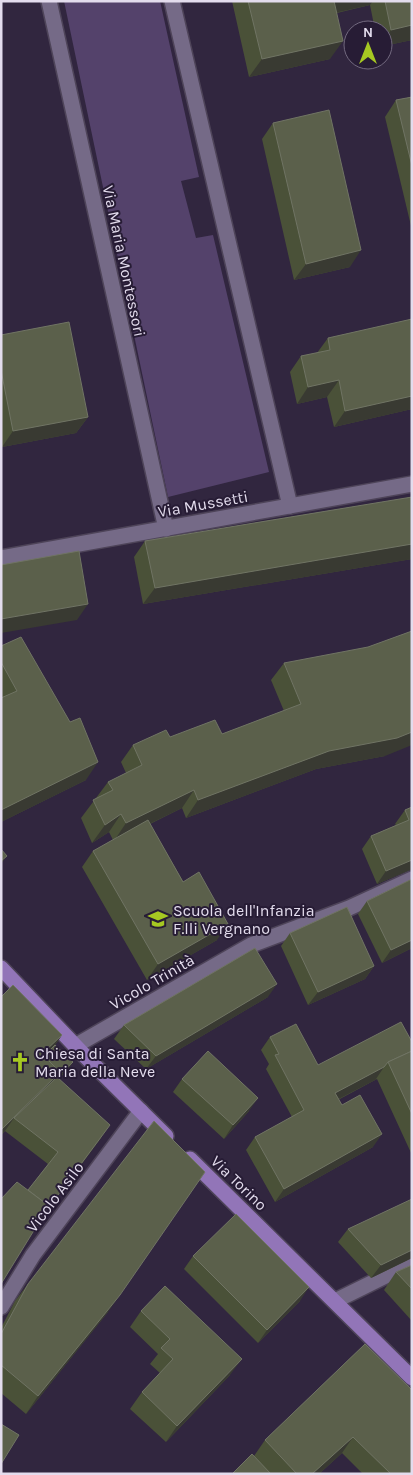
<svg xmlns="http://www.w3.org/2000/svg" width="413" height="1475" viewBox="0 0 413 1475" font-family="Karla,sans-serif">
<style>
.green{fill:#54426b}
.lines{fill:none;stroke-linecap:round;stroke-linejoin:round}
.minor-casing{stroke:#4e4459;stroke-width:18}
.major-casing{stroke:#4e4459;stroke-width:18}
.minor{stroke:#756a87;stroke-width:15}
.major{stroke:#9275b8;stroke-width:15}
.wall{fill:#4a5138}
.shaded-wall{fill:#393a32}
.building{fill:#5b604b;stroke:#707464}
.labels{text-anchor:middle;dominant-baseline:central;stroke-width:4;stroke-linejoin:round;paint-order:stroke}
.street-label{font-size:16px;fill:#e3dced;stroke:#271c35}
.poi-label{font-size:16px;fill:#e3dced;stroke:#271c35;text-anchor:start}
</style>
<rect width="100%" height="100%" fill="#31263f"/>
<!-- green -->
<path class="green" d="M64,1H160L199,177L181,181L196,238L213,235L269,472L168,497Z"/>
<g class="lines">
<defs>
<g id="minor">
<path d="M49,1L166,529"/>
<path d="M172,1L290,506"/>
<path d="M1,558L412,484"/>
<path d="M75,1046L251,945L349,908L412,879"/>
<path d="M335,1301L412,1263"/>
<path d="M1,1307L33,1255L141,1111"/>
</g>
<g id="major">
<path d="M1,968L84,1055L166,1136"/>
<path d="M190,1159L412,1378"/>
</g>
</defs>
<!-- minor casing -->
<use href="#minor" class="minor-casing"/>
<!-- major casing -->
<use href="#major" class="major-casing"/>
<!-- minor -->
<use href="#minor" class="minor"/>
<!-- major -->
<use href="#major" class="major"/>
</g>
<!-- wall -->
<g class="wall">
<path d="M232,1H412V40L383,46V30H375L370,5L337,13L330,59L249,77Z"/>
<path d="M412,97V230L385,117L396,100Z"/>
<path d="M273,123L350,267L294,280L262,139Z"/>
<path d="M412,319V409L334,427L327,397L297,404L290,372L301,356L317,353L328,338Z"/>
<path d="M1,335L88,417L76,433L2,447L1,443Z"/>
<path d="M412,497V559L143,604L134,557L145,541Z"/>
<path d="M1,646L86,780L1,822Z"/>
<path d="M284,663L385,756L316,769L186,818L182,808L150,824L217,940L147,980L82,867L93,851L113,840L109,832L92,843L81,818L108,782L126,773L121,762L133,745L170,737L222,734L284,711L271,680Z"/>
<path d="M412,807V869L377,884L362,849L371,836L396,825L395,824L405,810Z"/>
<path d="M412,879V948L382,963L358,914L367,901Z"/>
<path d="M290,933L374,966L365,979L308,1005L281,946Z"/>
<path d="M1,997L62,1035L55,1045L73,1062L67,1070L59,1079L101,1138L46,1212L28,1190L48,1164L5,1131L1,1135Z"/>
<path d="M268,997L146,1069L114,1039L124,1025Z"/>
<path d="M270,1037L318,1065L412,1042V1155L377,1079L338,1100L373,1147L275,1202L246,1150L255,1137L292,1117L266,1069L269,1064L261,1050Z"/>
<path d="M182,1079L249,1111L224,1139L173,1092Z"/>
<path d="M348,1229L412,1258L371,1278L338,1242Z"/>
<path d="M193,1256L300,1301L258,1343L184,1269Z"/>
<path d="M412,1265V1321L384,1290L396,1272Z"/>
<path d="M28,1284L108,1312L26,1414L1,1393V1328L15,1301Z"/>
<path d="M141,1311L230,1375L166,1442L130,1409L142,1392L160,1373L150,1364L158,1354L130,1327Z"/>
<path d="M365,1344L412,1474H363L342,1453L319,1474H232L262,1465L254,1456L265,1440Z"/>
</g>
<!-- shaded-wall -->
<g class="shaded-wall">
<path d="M332,1H373L370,5L321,16Z"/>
<path d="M412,25V40L383,46V42L391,30Z"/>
<path d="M343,41L330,59L249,77L262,59Z"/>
<path d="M361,250L350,267L294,280L306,264Z"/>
<path d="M339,380L327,397L297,404L308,387Z"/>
<path d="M412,396V409L334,427L345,411Z"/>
<path d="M88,417L76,433L2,447L13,431Z"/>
<path d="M412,544V559L143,604L155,588Z"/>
<path d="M88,604L77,620L1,633V619Z"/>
<path d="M412,732V745L385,756L316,769L186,818L198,800L329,751Z"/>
<path d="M98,762L86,780L1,822V810Z"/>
<path d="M194,790L182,808L114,841L126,823Z"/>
<path d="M121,814L109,832L92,843L105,825Z"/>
<path d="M7,856L1,864V861Z"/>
<path d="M412,860V869L377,884L386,871Z"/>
<path d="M228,924L217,940L147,980L158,964Z"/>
<path d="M412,940V948L382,963L391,950Z"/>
<path d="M374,966L365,979L308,1005L318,992Z"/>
<path d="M277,984L268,997L146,1069L156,1056Z"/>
<path d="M62,1035L50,1052L36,1065L42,1054Z"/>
<path d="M73,1062L67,1070L47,1090L53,1082Z"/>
<path d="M384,1067L376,1079H377L325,1106L335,1093Z"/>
<path d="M60,1072L47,1090L14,1118L5,1131L1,1135V1130Z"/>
<path d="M258,1098L249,1111L224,1139L233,1125Z"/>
<path d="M110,1125L101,1138L38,1222L47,1209Z"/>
<path d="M382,1134L373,1147L275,1202L284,1189Z"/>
<path d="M412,1250V1258L371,1278L381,1265Z"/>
<path d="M309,1287L300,1301L258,1343L267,1330Z"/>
<path d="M120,1295L108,1312L26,1414L38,1396Z"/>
<path d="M242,1359L230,1375L166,1442L177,1426Z"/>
<path d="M353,1437L342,1453L319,1474H312Z"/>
</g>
<!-- building -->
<g class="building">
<path d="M248,1H334L343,41L262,59Z"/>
<path d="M385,1H412V25L391,30Z"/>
<path d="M412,97V166L396,100Z"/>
<path d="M329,110L361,250L306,264L273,123Z"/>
<path d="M412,319V396L345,411L339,380L308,387L301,356L330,350L328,338Z"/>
<path d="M69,322L88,417L13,431L1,370V335Z"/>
<path d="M412,497V544L155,588L145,541Z"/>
<path d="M79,551L88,604L1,619V565Z"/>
<path d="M412,631V732L397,738L329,751L198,800L194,790L126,823L121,814L105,825L93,800L113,790L108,782L142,765L133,745L166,730L170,737L215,720L222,734L301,704L284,663L368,647Z"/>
<path d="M21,637L70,722L80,718L98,762L1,810V698L17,691L1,662V646Z"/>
<path d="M412,807V860L386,871L371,836L409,820L405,810Z"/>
<path d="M148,820L183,882L199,872L228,924L158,964L93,851Z"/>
<path d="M1,849L7,856L1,861Z"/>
<path d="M412,879V940L391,950L367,901Z"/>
<path d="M347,907L374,966L318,992L290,933Z"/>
<path d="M255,948L277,984L156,1056L124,1025Z"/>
<path d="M13,985L62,1035L42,1054L60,1072L1,1130V997Z"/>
<path d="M401,1022L412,1042V1051L388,1062L384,1067L335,1093L342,1105L360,1095L382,1134L284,1189L255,1137L304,1110L275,1055L279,1054L270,1037L296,1024L318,1065Z"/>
<path d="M55,1045L73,1062L57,1077L60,1072L44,1056Z"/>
<path d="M208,1051L258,1098L233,1125L182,1079Z"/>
<path d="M412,1051V1114L388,1062Z"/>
<path d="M57,1077L110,1125L49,1207V1206L28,1190L58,1152L14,1118Z"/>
<path d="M154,1121L205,1172L120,1295L38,1396L1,1365V1334L28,1284Z"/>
<path d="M17,1182L49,1206L1,1284V1199Z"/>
<path d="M412,1199V1250L381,1265L348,1229Z"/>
<path d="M236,1214L309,1287L267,1330L193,1256Z"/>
<path d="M412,1265V1289L396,1272Z"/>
<path d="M165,1286L242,1359L177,1426L142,1392L173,1359L161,1348L170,1339L141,1311Z"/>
<path d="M365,1344L412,1390V1474H391L353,1437L312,1474H297L265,1440Z"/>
<path d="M1,1424L19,1435L1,1464Z"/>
<path d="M252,1454L271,1474H232Z"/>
</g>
<!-- icons -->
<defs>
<symbol id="school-bare" viewBox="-9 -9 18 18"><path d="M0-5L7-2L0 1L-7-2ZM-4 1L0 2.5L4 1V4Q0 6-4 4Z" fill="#a6c822" stroke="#271c35" stroke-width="2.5" paint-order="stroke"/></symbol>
<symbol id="church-bare" viewBox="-9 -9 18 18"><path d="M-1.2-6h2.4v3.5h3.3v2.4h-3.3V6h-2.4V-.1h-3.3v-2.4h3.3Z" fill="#a6c822" stroke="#271c35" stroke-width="2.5" paint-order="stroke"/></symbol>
</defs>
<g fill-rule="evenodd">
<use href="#school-bare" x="144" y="905" width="28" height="28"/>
<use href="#church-bare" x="6" y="1048" width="28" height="28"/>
</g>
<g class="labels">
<!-- street labels -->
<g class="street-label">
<text transform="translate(124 261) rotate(78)">Via Maria Montessori</text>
<text transform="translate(203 504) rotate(-10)">Via Mussetti</text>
<text transform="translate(152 982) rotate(-30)">Vicolo Trinità</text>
<text transform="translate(239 1183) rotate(44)">Via Torino</text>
<text transform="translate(55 1197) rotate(-53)">Vicolo Asilo</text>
</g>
<!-- poi labels -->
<g class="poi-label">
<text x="173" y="910">Scuola dell'Infanzia<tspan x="173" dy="18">F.lli Vergnano</tspan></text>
<text x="35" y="1053">Chiesa di Santa<tspan x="35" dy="18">Maria della Neve</tspan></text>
</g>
</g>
<!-- border -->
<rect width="413" height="1475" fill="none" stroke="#e3dced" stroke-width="5"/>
<!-- north arrow -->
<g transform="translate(368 45)"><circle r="24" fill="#271c35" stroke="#72697f"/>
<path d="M0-4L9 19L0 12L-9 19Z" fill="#a6c822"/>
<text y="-8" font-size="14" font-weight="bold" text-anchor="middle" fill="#e3dced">N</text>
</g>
</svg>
